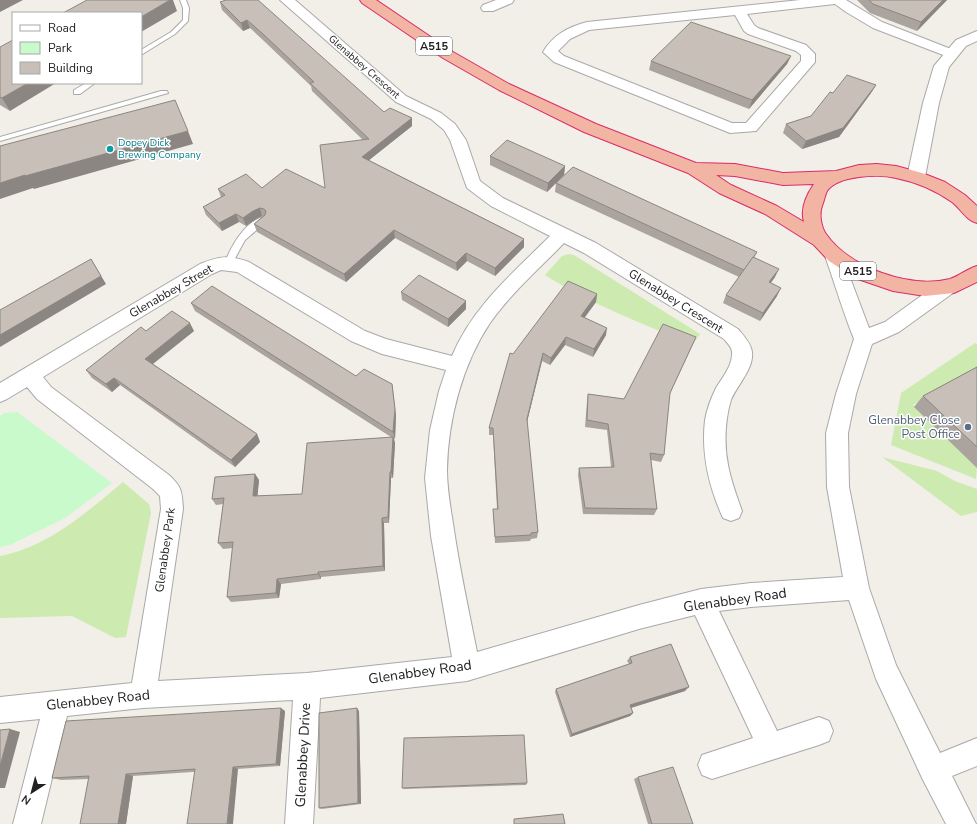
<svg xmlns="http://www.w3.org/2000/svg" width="977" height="824" viewBox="0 0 977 824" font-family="'Nunito Sans',sans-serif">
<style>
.grass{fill:#cdebb0}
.park{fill:#c8facc}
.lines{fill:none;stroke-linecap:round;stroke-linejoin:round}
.service-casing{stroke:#a9a9a9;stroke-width:2}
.minor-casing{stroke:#a9a9a9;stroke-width:2}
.tertiary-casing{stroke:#a9a9a9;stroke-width:2}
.trunk-casing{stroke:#dc2a67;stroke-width:2}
.service{fill:#fff;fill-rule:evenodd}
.minor{fill:#fff;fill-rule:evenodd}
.tertiary{fill:#fff;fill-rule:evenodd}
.trunk{fill:#f2b4a3;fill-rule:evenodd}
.wall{fill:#aba49e}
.shaded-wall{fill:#8b8681}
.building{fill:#c7bfb8;stroke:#8b8681}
.culture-dot{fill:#0f9aa8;stroke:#fff;stroke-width:1.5}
.service-dot{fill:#5c6f8a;stroke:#fff;stroke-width:1.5}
.labels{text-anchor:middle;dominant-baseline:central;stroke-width:3;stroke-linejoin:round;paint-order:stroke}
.far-street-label{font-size:10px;fill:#222;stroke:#fff}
.far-culture-label{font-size:10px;fill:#0d838f;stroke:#fff;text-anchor:start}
.shield{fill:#fff;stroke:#646464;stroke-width:1}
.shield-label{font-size:11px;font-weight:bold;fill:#222}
.street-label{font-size:12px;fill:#222;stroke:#fff}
.service-label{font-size:12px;fill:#4e5e75;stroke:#fff;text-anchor:end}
.near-street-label{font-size:14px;fill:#222;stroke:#fff}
</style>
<rect width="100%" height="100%" fill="#f2efe9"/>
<!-- grass -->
<g class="grass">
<path d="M569,254L574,255L700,334L693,344C644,325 589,303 545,275L562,256Z"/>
<path d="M975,343L977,344V370L913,405L977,466L976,479L891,445L901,393Z"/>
<path d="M882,457L937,471L955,481L977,489V512L961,516Z"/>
<path d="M123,482L149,504L151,513L126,637L115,638L72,616L0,618V556C48,547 87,512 123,482Z"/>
</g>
<!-- park -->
<path class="park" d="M17,412L112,483L65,518L10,545L0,547V416L4,413Z"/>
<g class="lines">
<defs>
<g id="service">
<path d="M180,0H186L189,8L188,21L175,34L141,55V50L171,32L183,20V8Z"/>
<path d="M86,83H95L80,94H74V90Z"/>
<path d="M161,91H167L168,93L0,141V137Z"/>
<path d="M263,217L266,218L267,220L266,222L245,240L232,264H226L225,262C232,245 244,223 263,217Z"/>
</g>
<g id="minor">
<path d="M280,0H295L406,96L441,113L455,124L466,140L480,181L503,198L596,243L738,329C743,335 751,343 752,352C754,369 737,385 731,400C729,406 728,412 727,418C722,454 730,478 742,511L739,518L731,521L723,518C709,487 701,455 705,420C707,409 711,398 716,388C722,378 733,365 732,352C732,347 727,343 724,339L584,253L564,243C539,269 511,293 490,323C462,365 448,420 447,470C447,490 451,510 454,530C460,571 469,611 477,652L639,605L701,589L751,583L843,577L827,487L826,433L836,394L854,339C843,312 835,284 825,256L828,251L834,250L840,251L869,328L885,322L939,283L946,281L953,283L955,288L953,293L899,332L872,344L856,394L848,433L849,487L869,588L896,665L940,753L977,738V766L952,776L976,824H946L923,780L876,679L849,600L751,607L719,611L777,731L819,717L829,721L833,731L829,741L819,745L712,779L702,775L698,765L702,755L753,738L695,615L639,629L467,681L320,698L313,824H285L293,700L143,708L67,716L41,824H13L40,719L0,723V697L132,683L161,509L160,496L153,489L37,399L27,387L7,399L0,402V383L200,264C219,256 229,255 249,262L365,331L386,339L452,356C473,306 513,273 550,236L491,206L467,188L450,140L444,130L431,119L396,102ZM221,270L237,272L351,341L382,354L446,370L439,391L430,430L425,478L431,536L452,657L307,673L158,681L183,509C182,492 182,487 169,475L51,387L43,377L212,274Z"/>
<path d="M496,0H514L512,3L493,11H483L481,8L483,5Z"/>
<path d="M800,0H846L882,22L956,51L958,54L956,57L951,58L873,28L846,12L835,4L747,14L754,25L758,28L806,45L815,54V62L756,131L730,133L554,62L543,52C553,35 568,27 587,22ZM735,15L744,31L748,34L796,51L801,55V61L746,123H732L564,56L558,51L570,39L589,30Z"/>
</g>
<path id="tertiary" d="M977,31V41L966,46L949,67L939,103L925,177L922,181L916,183L910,181L907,177L923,103L934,66L956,40Z"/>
<path id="trunk" d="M360,0H376L453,52L509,84L596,124L696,163L735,164L783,173L836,171L859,165L877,164L896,166L922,173L945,182L965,195L977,206V223C966,220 961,209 952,202C935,190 916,182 896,178C879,174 838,175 827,191C825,195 824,201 822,206C819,214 821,227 826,234C850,268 910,289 950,279C959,276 967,269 977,266V282L954,293L925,296L893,291L855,278L829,261L814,245L765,214L719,193L688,173L584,132L499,90L443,58L362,3ZM716,175L735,176L783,185L814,184C807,194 800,209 804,222L777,206L731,185Z"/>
</defs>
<!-- service casing -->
<use href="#service" class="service-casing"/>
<!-- minor casing -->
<use href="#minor" class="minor-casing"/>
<!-- tertiary casing -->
<use href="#tertiary" class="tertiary-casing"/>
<!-- trunk casing -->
<use href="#trunk" class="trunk-casing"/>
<!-- service -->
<use href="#service" class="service"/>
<!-- minor -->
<use href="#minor" class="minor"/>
<!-- tertiary -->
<use href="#tertiary" class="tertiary"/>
<!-- trunk -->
<use href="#trunk" class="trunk"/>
</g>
<!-- wall -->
<g class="wall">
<path d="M226,0L384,112L412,118V126L369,160L524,239V247L495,276L467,261L457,271L395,238L346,282L257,232L254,224L263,216L256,219L246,226L239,222L222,231L206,215L203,207L221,197L218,189L262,188H325L362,139L312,91L311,86L265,42L250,28L243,31L222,10L220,2Z"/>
<path d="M857,0H947L917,31L870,13Z"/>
<path d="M0,47L10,111L0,105Z"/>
<path d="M791,56L787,64L749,109L649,70L651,61Z"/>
<path d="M876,85L871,93L839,137L802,149L783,133L786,124L811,116L833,93Z"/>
<path d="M490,156L565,166L564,175L547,192L490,165Z"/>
<path d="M556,183L757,252L754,258L775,277L771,283L777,296L760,321L723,303L726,295L739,277L555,192Z"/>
<path d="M401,292L466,301V309L448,327L402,300Z"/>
<path d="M597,294L596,302L584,318L606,335L593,357L565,345L550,365L542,361L527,422L538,532L537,538L531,539L530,541L495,543L493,509H497L493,435H489V428L513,354Z"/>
<path d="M191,303L356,376L392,384L396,416L395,439L394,438L395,443L393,478H391L389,523H384L385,571L321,577V579L281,584L279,598L231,602L227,597L233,548L223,549L218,543L223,504L216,505L212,499L255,474L259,480L257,496L302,494L391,437L195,311Z"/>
<path d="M146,331H194L153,364L257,434L260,442L235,467L120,385L112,392L92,378L86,370Z"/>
<path d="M693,344L669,394L664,455L661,462L651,460L657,509L654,515L583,514L578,475L579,468L611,467L607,430L585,427L587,401L588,394L624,399Z"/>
<path d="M977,367V468L914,407L923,396Z"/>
<path d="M630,657L685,691L631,708L633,713L630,716L570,737L555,692L556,689L629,664L627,661Z"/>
<path d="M285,711L280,766L133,776L126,824H80L89,779L61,780L52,778Z"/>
<path d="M359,711L361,804L322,809L319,808Z"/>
<path d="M638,777L693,824H648L634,779Z"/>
<path d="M527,783L526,785L404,789L402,788Z"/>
</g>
<!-- shaded-wall -->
<g class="shaded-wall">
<path d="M0,0H23L0,12Z"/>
<path d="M170,0H173L177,11L141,32V17Z"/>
<path d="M943,0H947L917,31L921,22Z"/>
<path d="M247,20L250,28L243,31L241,23Z"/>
<path d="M791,56L787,64L749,109L752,100Z"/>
<path d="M28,83H56L10,111L2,98Z"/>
<path d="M876,85L871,93L839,137L802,149L806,141Z"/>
<path d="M412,118V126L363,165L362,157Z"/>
<path d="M188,131L193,144L34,189L33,188L0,199V183L25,175Z"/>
<path d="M565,166L564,175L547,192L548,183Z"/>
<path d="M260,208L262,216L256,219L246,226L243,218L253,211Z"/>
<path d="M236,214L239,222L222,231L219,223Z"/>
<path d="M394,230L395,238L346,282L344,274Z"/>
<path d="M524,239V247L495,276V268Z"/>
<path d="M466,253L467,261L457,271L456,263Z"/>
<path d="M91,259L106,284L0,347V335Z"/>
<path d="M779,269L775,277L765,290L769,282Z"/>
<path d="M781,288L777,296L760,321L763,313Z"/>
<path d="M597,294L596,302L580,324L581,316Z"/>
<path d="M466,301V309L448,327V319Z"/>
<path d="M190,323L194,331L150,366L145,359Z"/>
<path d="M607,328L606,335L593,357L594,349Z"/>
<path d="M566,337L565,345L550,365L551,358Z"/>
<path d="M696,337L693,344L667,400L670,393Z"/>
<path d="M543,353L542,361L526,426L527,419Z"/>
<path d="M114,378L120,385L112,392L106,384Z"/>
<path d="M392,384L396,416L395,439L393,432Z"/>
<path d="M257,434L260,442L235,467L231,460Z"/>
<path d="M393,437L395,443L393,478L391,472Z"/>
<path d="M390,472L391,478L389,523L388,517Z"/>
<path d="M255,474L259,480L257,502L253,496Z"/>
<path d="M382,518L384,523L385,571L383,566Z"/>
<path d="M318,572L321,577V579L318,574Z"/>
<path d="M277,579L281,584L279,598L276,593Z"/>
<path d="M689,687L685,691L627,709L630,705Z"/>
<path d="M281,708L285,711L280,766L276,764Z"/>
<path d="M357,708L359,711L361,804L358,803Z"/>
<path d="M633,713L630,716L570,737L572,734Z"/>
<path d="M10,729L20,732L5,788H0V766Z"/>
<path d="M233,767L238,769L233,824H227Z"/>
<path d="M126,774L133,776L126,824H118Z"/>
</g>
<!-- building -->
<g class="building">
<path d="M87,0H170L141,17V13H63Z"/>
<path d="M226,0H258L384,112L390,108L412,118L362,157L524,239L495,268L466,253L456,263L394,230L344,274L254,224L265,215L266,211L264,209L260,208L253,211L243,218L236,214L219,223L203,207L225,195L218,189L246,174L262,188L286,169L325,188L320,145L369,139L310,83L314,82L263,34L247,20L241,23L220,2Z"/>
<path d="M869,0H943L921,22L873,4Z"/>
<path d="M691,22L791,56L752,100L651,61Z"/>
<path d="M13,40V83H28L2,98L0,97V47Z"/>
<path d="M847,75L876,85L843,128L806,141L786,124L811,116L830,92L833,93Z"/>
<path d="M175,100L188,131L25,176V175L0,183V146Z"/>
<path d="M507,140L565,166L548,183L490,156Z"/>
<path d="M573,167L757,252L744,270L556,183Z"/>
<path d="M753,257L779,269L769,282L781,288L763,313L726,295Z"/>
<path d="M91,259L101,276L0,335V310Z"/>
<path d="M419,275L466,301L448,319L401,292Z"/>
<path d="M568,281L597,294L581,316L607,328L594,349L566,337L551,358L543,353L527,419L538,532L531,533V535L495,537L493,509H498L493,428H489L510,353L513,354Z"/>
<path d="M212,286L356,376L364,369L392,384L395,409L393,432L191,303Z"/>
<path d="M172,311L190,323L145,359L257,434L231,460L114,378L106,384L86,370L141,327L146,331Z"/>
<path d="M663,324L696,337L670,393L664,455L650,453L657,509L585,508L579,468L614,467L608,424L587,420L588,394L624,399Z"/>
<path d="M977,367V447L923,396Z"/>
<path d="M393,437L391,472H390L388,517L382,518L383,566L318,572V574L277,579L276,593L227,597L233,542L218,543L224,498L212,499L215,477L255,474L253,496L302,494L307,443Z"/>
<path d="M671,644L689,687L630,705L633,713L572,734L556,689L632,663L630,657Z"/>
<path d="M281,708L276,764L233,767L227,824H187L195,769L126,774L118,824H80L89,776L52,778L66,721Z"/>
<path d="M357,708L358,803L319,808V713Z"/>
<path d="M10,729L0,766V730Z"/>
<path d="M524,735L527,783L402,788L404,738Z"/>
<path d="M673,767L693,824H652L638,777Z"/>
<path d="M563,814L565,824H514V819Z"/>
</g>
<!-- markers -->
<circle class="culture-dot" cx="110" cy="149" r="4"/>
<circle class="service-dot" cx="968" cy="427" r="4"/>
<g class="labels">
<!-- far-street labels -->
<g class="far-street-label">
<text transform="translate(364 67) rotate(41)">Glenabbey Crescent</text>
</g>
<!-- far-culture labels -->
<g class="far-culture-label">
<text x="118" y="143">Dopey Dick<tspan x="118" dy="12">Brewing Company</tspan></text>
</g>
<!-- shield labels -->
<g class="shield">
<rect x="416" y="37" width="36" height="18" rx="3"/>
<rect x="840" y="262" width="36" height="18" rx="3"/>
</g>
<g class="shield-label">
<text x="434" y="46">A515</text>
<text x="858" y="271">A515</text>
</g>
<!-- street labels -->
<g class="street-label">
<text transform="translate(171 291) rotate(-30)">Glenabbey Street</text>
<text transform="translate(676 301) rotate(32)">Glenabbey Crescent</text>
<text transform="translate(165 550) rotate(-82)">Glenabbey Park</text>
</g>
<!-- service labels -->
<g class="service-label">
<text x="960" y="420">Glenabbey Close<tspan x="960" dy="14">Post Office</tspan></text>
</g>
<!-- near-street labels -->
<g class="near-street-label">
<text transform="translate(735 600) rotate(-8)">Glenabbey Road</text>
<text transform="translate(420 672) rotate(-8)">Glenabbey Road</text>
<text transform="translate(98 700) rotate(-6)">Glenabbey Road</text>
<text transform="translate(303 755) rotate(-87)">Glenabbey Drive</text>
</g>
</g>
<!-- legend -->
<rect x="12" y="12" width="130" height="72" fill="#ffffff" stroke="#a7a7a7"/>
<rect x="20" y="25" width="20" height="6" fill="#ffffff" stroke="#a7a7a7"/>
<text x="48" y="32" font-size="12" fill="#222222">Road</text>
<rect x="20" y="42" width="20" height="12" fill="#c8facc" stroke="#a7a7a7"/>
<text x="48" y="52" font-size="12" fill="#222222">Park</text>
<rect x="20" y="62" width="20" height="12" fill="#c7bfb8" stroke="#a7a7a7"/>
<text x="48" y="72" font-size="12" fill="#222222">Building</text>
<!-- north arrow -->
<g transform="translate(32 792) rotate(216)" stroke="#ffffff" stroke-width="3" paint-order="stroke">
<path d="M0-3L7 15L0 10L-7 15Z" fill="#222222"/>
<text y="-6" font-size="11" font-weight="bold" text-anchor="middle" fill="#222222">N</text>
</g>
</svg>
